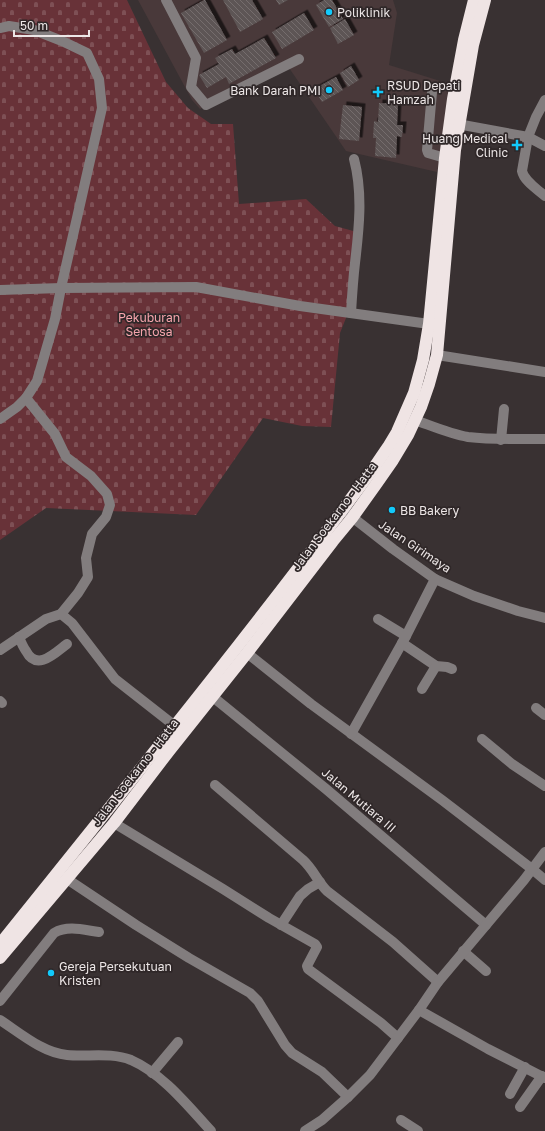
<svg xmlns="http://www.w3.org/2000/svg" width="545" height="1131" viewBox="0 0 545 1131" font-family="'Golos Text',sans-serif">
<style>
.built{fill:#49393a}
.cemetery{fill:url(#cemetery-stones)}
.building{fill:url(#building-back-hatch);filter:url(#shadow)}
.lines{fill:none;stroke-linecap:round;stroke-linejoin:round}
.minor{stroke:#827d7e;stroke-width:10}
.highway{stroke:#efe4e4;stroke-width:12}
.poi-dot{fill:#12cafb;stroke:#2f2728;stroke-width:1.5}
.labels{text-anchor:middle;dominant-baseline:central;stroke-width:3.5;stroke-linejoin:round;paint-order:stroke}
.poi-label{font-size:12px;fill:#ece6e6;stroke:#2f2728;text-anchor:start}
.park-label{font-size:12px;fill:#f7a5ad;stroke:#2f2728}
.street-label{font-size:12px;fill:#ece6e6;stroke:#2f2728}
</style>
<defs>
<pattern id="cemetery-stones" width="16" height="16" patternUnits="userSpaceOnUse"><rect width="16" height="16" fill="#683238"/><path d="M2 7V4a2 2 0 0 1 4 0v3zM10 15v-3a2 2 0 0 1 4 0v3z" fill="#7e5055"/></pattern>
<pattern id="building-back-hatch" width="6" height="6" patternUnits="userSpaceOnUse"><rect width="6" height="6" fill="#5d5454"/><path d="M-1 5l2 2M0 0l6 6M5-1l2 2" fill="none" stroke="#746d6d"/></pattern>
<filter id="shadow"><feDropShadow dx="3.5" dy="-3.5" stdDeviation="0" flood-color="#0009"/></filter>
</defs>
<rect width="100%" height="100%" fill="#393132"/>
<!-- built -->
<path class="built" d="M138,0H393L397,13L389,65L453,85L437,172L346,151L285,62L200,109L192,100Z"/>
<!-- cemetery -->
<path class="cemetery" d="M0,0H127L166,82L188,108L211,124H233L239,204L306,199L335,226L357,232L346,318L340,333L331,427L302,426L263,418L196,515L46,508L0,540Z"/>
<!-- building -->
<g class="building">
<path d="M204,0H205L227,40L204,53L181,13Z"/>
<path d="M223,0H252L263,19L240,32Z"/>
<path d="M276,0H288L279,5Z"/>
<path d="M324,0H332L343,19L329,27L316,5Z"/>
<path d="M304,13L314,30L282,49L272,32Z"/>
<path d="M345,19L354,35L338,44L330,28Z"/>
<path d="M264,38L276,58L229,84L226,77L207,88L199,75L219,64L215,58L232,49L235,54Z"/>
<path d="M351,66L359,80L348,87L340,73Z"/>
<path d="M336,77L343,90L322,102L314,89Z"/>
<path d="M379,103L398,104L397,125H403L402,137L397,136L396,158L375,156L376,138H373L374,121L378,122Z"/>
<path d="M343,105L362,107L359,141L339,139Z"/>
</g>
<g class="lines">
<!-- minor -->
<g class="minor">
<path d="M166,0L196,58L191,87L206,105L299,59"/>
<path d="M0,28L9,26L34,30L62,41L87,53L99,79L102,108L61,288L55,319L37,381L26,398L17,407L0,419"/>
<path d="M432,92L427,150L428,153L445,158H451"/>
<path d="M545,100L536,117L528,137L522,171C524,181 537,189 545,196"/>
<path d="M452,123L528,137L545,146"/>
<path d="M0,290L61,288L196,287L300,306L429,324"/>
<path d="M351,313C352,296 353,280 355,263C359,229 363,193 354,159"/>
<path d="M437,355L545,372"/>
<path d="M26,398L55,434L66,457L91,476L107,494L110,505L106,517L92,534L86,558L88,577L78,593L61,614"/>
<path d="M415,420C432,426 450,434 468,437C494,440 519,439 545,439"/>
<path d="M501,440L504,409"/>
<path d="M347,513L393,549L435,579L474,596L518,611L545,618"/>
<path d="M378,619L406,636"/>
<path d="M19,637C21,642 23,647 26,651C37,672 55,653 67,644"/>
<path d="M402,643L436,666L447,667L452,669"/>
<path d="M0,650L46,619L61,614L72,623L115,679L175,726"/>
<path d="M247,653L311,704L442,800L532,869L545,880"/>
<path d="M422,689L436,666"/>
<path d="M213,697L326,789L486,925"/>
<path d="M0,701L2,703"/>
<path d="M536,708L545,715"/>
<path d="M351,734L406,636L435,579"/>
<path d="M482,739L512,764L545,786"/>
<path d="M215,785L303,860C313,869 318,882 327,891L393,942L438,982"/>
<path d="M114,823L223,889L269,918L315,944L317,947L307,966L308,969L381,1023L398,1038"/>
<path d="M67,879L136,925L189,958L250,993L258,1001L285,1045L292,1053L322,1072L348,1097"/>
<path d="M281,925L300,896L308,889L320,882"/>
<path d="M463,951L486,971"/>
<path d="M0,1001L54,933C68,925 84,930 99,932"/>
<path d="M419,1010L488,1049L545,1078"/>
<path d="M0,1020C20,1033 43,1053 67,1055C88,1057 111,1052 131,1060C163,1074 188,1106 211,1131"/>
<path d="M152,1073L178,1042"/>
<path d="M510,1094L525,1067"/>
<path d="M520,1107L542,1076"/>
<path d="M401,1120L418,1131"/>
<path d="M305,1131L322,1120L348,1097L370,1075L419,1010L438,982L524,880L545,852"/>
</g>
<!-- highway -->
<g class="highway">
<path d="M0,944C126,787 253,631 373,469L388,447L397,432L414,393L423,360L429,324L445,158L453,99L464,40L474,0"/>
<path d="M0,958L114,823L169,751L247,653L333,541L352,518L377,483L393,460L408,435L415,420L421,407L429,384L437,355L455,150L473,45L485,0"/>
</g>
</g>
<!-- markers -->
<g class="poi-dot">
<circle cx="329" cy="12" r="4"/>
<circle cx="329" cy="90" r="4"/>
<path d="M376 86h4v4h4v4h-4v4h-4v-4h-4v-4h4z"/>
<path d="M515 139h4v4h4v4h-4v4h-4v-4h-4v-4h4z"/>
<circle cx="392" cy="510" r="4"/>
<circle cx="51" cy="973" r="4"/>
</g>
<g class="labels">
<!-- poi labels -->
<g class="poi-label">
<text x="337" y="12">Poliklinik</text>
<text x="387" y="85">RSUD Depati<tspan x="387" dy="14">Hamzah</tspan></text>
<text x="321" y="90" text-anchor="end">Bank Darah PMI</text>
<text x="508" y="138" text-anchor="end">Huang Medical<tspan x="508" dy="14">Clinic</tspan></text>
<text x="400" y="510">BB Bakery</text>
<text x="59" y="966">Gereja Persekutuan<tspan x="59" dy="14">Kristen</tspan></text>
</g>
<!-- park labels -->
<g class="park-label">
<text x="149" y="317">Pekuburan<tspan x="149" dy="14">Sentosa</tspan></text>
</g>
<!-- street labels -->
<g class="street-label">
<text transform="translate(334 516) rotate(-53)">Jalan Soekarno - Hatta</text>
<text transform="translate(415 546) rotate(34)">Jalan Girimaya</text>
<text transform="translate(135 772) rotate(-52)">Jalan Soekarno - Hatta</text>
<text transform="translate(359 800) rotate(40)">Jalan Mutiara III</text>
</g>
</g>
<!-- scale -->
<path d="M14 30v6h75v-6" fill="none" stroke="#ece6e6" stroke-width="2"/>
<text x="20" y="30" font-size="12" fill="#ece6e6" stroke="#2f2728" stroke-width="3" paint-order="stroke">50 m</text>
</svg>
